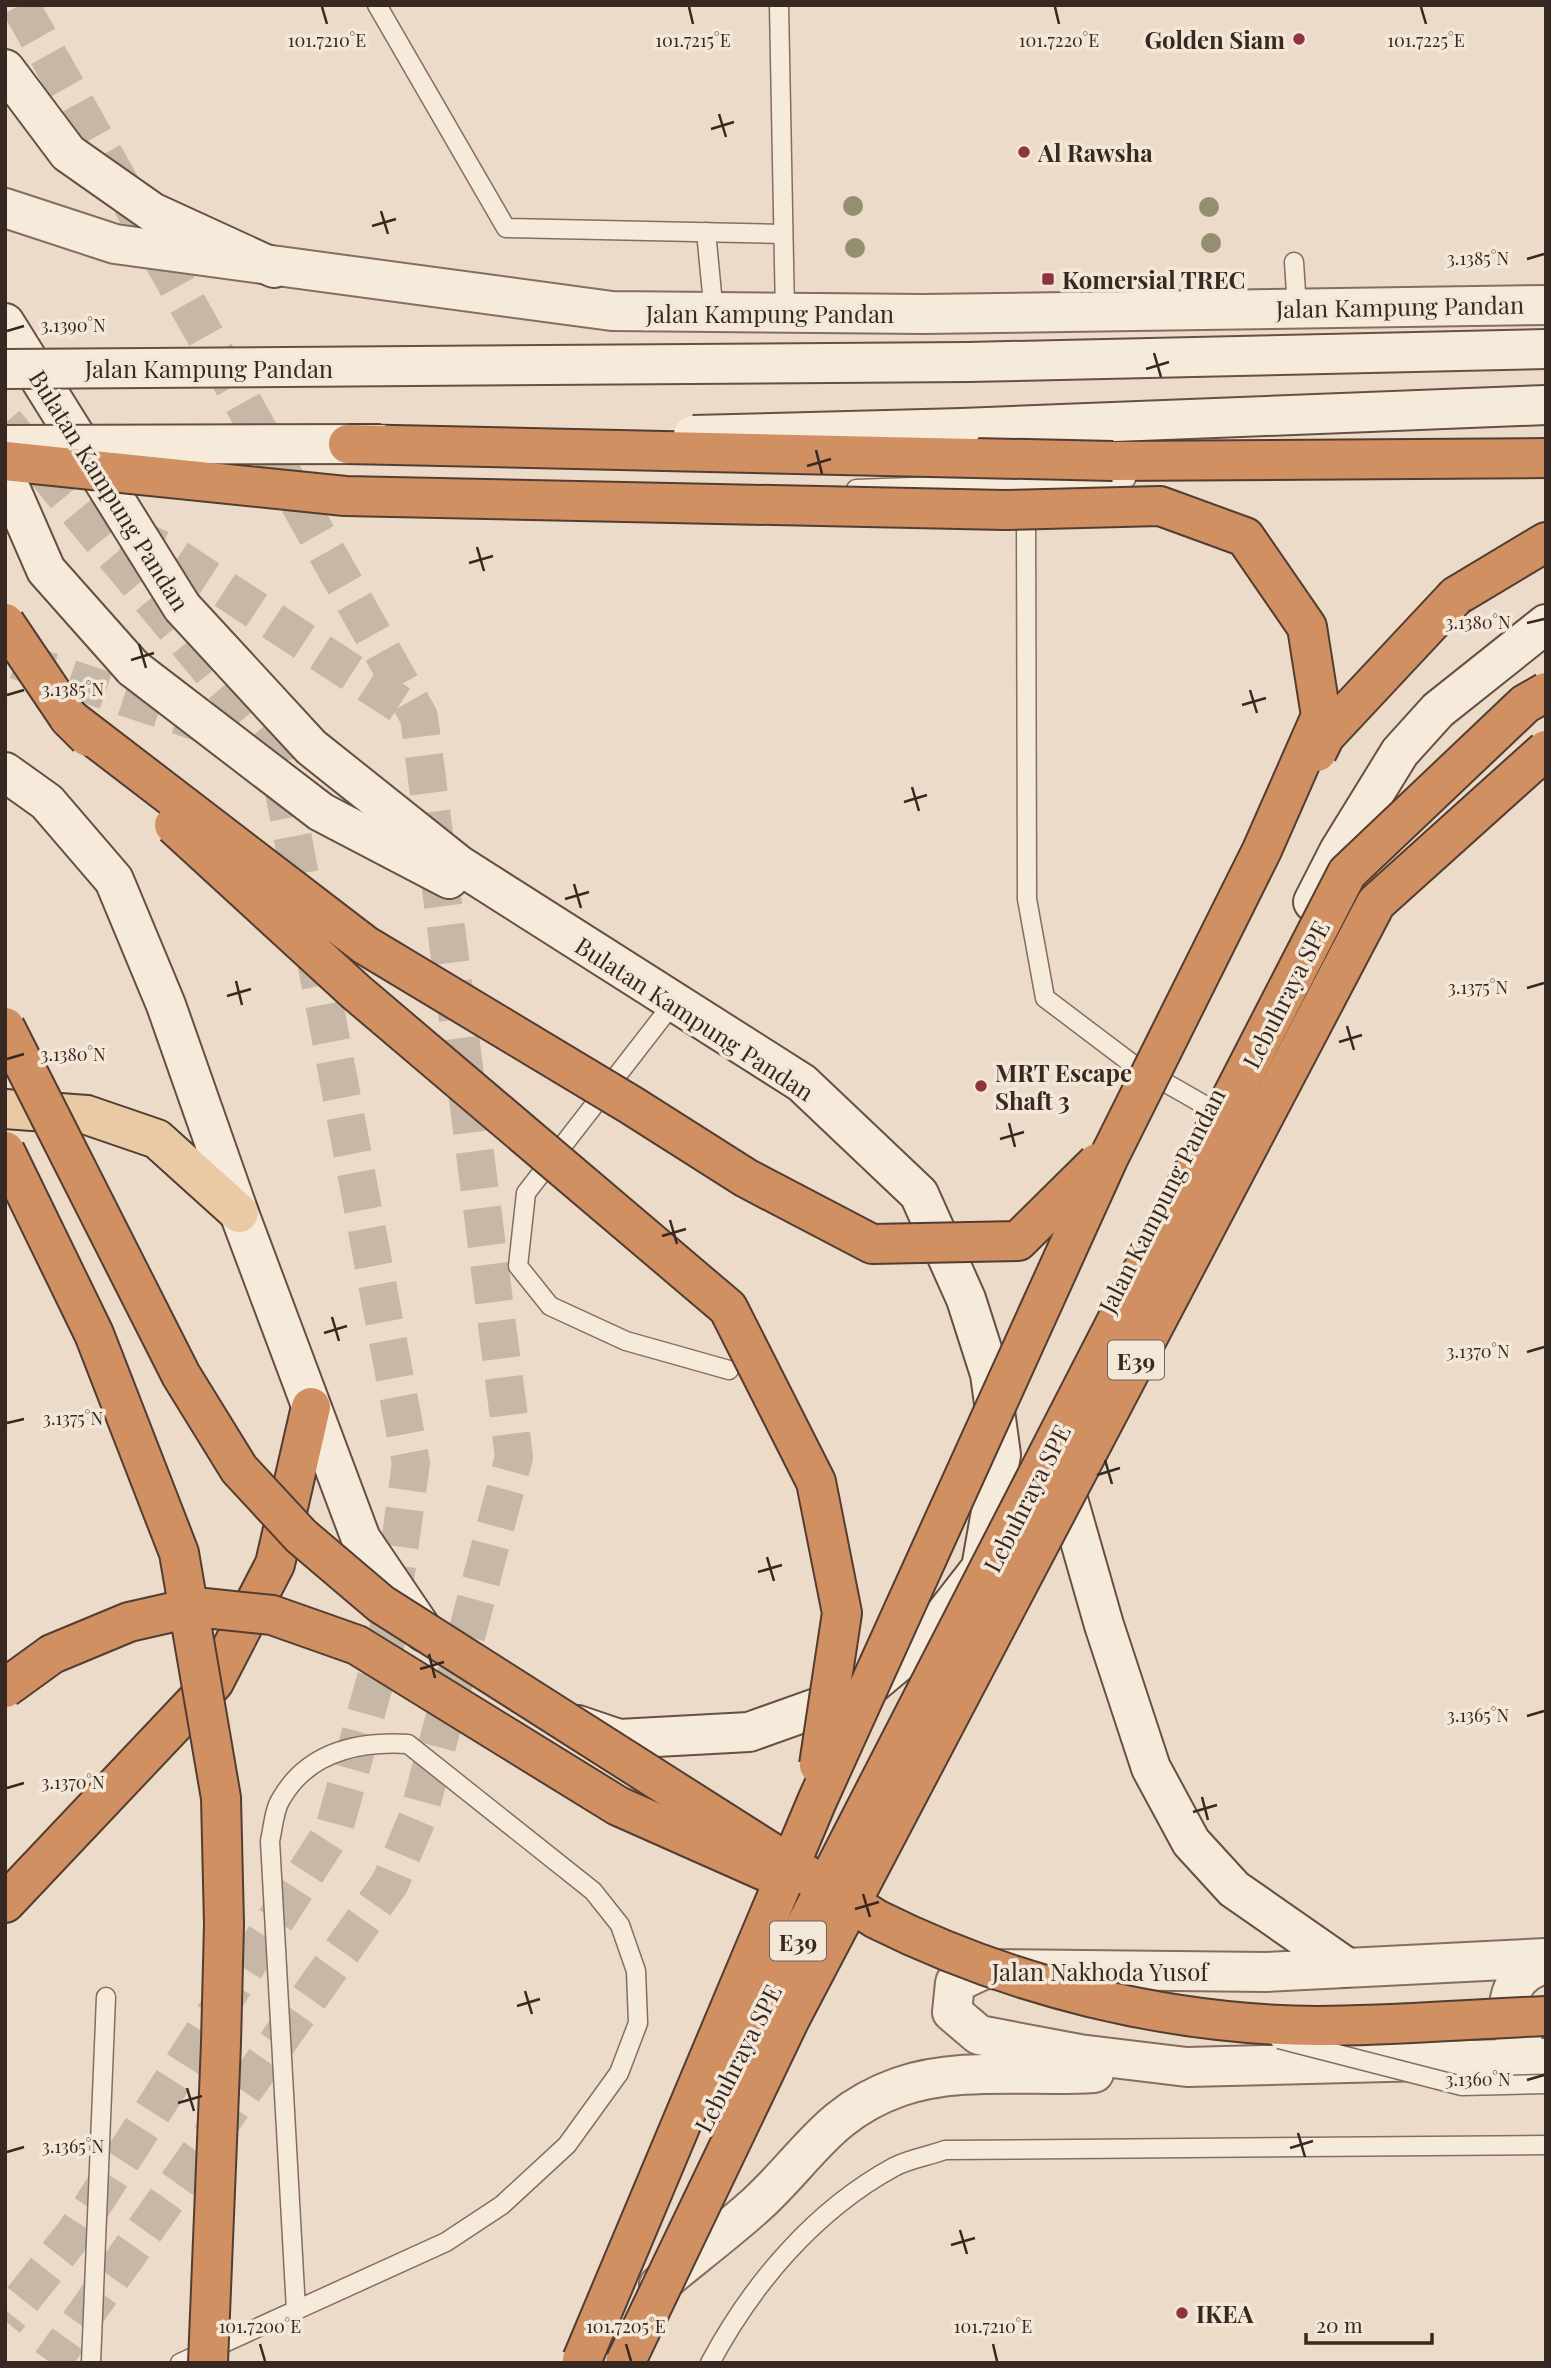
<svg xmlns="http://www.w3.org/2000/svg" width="1551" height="2368" viewBox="0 0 1551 2368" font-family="'Playfair Display',serif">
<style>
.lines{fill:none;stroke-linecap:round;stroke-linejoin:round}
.motorway-tunnel{stroke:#c7b7a7;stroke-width:38;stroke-dasharray:38 19;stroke-linecap:butt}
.service-casing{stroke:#856e5f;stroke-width:21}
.tertiary-casing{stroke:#856e5f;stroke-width:42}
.secondary-casing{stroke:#674f42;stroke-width:42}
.primary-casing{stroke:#533d32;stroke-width:42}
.motorway-casing{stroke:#533d32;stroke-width:42}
.service{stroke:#f6eadb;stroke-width:18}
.tertiary{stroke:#f6eadb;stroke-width:38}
.secondary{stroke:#f6eadb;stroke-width:38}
.primary{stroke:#eacaa4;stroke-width:38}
.motorway{stroke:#d19061;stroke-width:38}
.service-bridge-casing{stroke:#856e5f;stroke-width:21;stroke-linecap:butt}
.secondary-bridge-casing{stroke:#674f42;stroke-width:42;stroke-linecap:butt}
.motorway-bridge-casing{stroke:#533d32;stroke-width:42;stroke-linecap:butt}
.service-bridge{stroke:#f6eadb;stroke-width:18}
.secondary-bridge{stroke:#f6eadb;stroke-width:38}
.motorway-bridge{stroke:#d19061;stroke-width:38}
.tree{fill:#948f71}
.ticks{fill:none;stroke:#372821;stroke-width:2.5}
.poi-dot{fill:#8e3441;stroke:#f3e7d7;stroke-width:2.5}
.labels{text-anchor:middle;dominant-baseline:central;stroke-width:7;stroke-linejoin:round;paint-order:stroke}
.shield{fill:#f3e7d7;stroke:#6f6158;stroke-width:2}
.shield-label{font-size:23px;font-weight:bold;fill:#372821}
.poi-label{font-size:24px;font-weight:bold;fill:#372821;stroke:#f3e7d7;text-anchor:start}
.street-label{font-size:24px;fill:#372821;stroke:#f3e7d7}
.ticks-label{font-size:18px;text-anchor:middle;fill:#372821;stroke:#f3e7d7;stroke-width:7;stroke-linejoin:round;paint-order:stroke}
</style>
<rect width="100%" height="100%" fill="#ebdbc8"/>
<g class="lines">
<!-- motorway-tunnel -->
<g class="motorway-tunnel">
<path d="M20,5L419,717L514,1457L418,1817L390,1883L51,2363"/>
<path d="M5,423L276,749L411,1463L387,1638L334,1829L74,2234L5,2321"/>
<path d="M126,534L167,552L413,713"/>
<path d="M16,660L201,723"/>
</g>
<defs>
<g id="service">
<path d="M377,5L506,228L783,234"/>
<path d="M779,5L785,314"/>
<path d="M706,232L714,314"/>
<path d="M1294,262L1297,308"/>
<path d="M856,489L1126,479"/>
<path d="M1026,507L1027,899L1045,998L1131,1063L1208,1107"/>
<path d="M674,1002L526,1193L518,1266L550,1306L626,1341L729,1370"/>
<path d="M91,2363L106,1997"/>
<path d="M180,2363L446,2242L502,2205L567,2145L619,2073L638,2023L636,1971L620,1925L593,1891L408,1744C357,1741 308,1752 281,1799C274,1810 273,1828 270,1841L296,2310"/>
<path d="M710,2363C752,2284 815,2210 894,2167C909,2159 929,2156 945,2150L1546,2145"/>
</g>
<g id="tertiary">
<path d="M5,208L115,244L612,311L923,314L1546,305"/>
<path d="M1546,1958L1266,1972L985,1969L955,1983L952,2012L979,2035L1079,2054L1187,2067L1546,2058"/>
<path d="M1524,2046C1504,2029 1503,1989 1526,1973C1531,1969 1539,1966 1546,1963"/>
<path d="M659,2285C691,2258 726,2232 757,2204C808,2157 828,2112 899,2087C959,2066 1031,2077 1094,2073"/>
</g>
<g id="secondary">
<path d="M5,69L68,153L152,212L274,268"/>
<path d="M5,323L182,607L311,747L459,865L802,1083L919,1194L966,1299L990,1374L1001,1455L981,1568L925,1640L864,1691L749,1732L619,1739L578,1725"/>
<path d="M968,362L1546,349"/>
<path d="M962,428L1546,405"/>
<path d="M133,668L321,812L449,879"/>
<path d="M5,772L47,802L114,880L166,1005L239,1213L361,1539L424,1632"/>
<path d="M1313,902L1339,851L1400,752L1438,710L1546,624"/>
<path d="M1060,1471L1104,1625L1151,1768L1191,1842L1234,1889L1346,1967"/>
</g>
<path id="primary" d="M5,1109L87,1115L157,1139L239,1213"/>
<g id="motorway">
<path d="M1113,461L1546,458"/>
<path d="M1456,596L1546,542"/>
<path d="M5,1903L214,1682L275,1564L311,1407"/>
</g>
</defs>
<!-- service casing -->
<use href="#service" class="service-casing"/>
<!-- tertiary casing -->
<use href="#tertiary" class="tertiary-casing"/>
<!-- secondary casing -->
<use href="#secondary" class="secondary-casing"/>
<!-- primary casing -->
<use href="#primary" class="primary-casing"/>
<!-- motorway casing -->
<use href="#motorway" class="motorway-casing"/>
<!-- service -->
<use href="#service" class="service"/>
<!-- tertiary -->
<use href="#tertiary" class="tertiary"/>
<!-- secondary -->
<use href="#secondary" class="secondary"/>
<!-- primary -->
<use href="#primary" class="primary"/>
<!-- motorway -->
<use href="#motorway" class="motorway"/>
<defs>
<path id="service-bridge" d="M1279,2039L1462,2086L1546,2084"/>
<g id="secondary-bridge">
<path d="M5,369L968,362"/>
<path d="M693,435L962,428"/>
<path d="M5,445L381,444"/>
<path d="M5,476L46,570L133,668"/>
</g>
<g id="motorway-bridge">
<path d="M348,444L1113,461"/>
<path d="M5,461L345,496L1005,510L1160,506L1245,537L1307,627L1321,716L1262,850L1108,1159L817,1801L582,2360"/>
<path d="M5,623L69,718L88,737"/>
<path d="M69,718L365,945L631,1105L746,1178L872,1244L1018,1241L1097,1163"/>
<path d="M1317,752L1325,736L1456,596"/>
<path d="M174,825L356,992L728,1308L816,1482L842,1613L819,1765"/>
<path d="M5,1027L181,1375L239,1469L301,1536L381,1604L876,1919C1010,1986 1167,2025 1317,2026C1393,2026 1470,2019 1546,2016"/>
<path d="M5,1151L94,1334L179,1553L221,1798L224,1924L221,2043L208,2363"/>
<path d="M5,1688L52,1654L129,1622L195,1607L272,1615L357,1645L618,1806L769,1873"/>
<path d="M718,2096L1347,873L1525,704L1546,692"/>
<path d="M625,2363L790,2019L1376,903L1546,750"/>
</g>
</defs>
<!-- service-bridge casing -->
<use href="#service-bridge" class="service-bridge-casing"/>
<!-- secondary-bridge casing -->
<use href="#secondary-bridge" class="secondary-bridge-casing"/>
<!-- motorway-bridge casing -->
<use href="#motorway-bridge" class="motorway-bridge-casing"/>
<!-- service-bridge -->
<use href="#service-bridge" class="service-bridge"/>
<!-- secondary-bridge -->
<use href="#secondary-bridge" class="secondary-bridge"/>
<!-- motorway-bridge -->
<use href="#motorway-bridge" class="motorway-bridge"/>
</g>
<!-- trees -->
<g class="tree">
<circle cx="853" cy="206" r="10"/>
<circle cx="1209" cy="207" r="10"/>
<circle cx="1211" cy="243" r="10"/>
<circle cx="855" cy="248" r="10"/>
</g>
<!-- ticks -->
<path class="ticks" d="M322,7L327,24M689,7L693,24M1055,7L1059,24M1421,7L1426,24M719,114L726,137M711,129L734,122M381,211L388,234M372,226L396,219M1527,259L1544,254M7,331L24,326M1154,353L1161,377M1146,369L1169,362M816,450L822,474M807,466L831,459M477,547L484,571M469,563L493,556M1527,623L1544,619M139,644L146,668M131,660L154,653M1250,690L1257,713M7,695L24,690M1242,705L1266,698M912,787L919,811M904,802L927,795M574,884L581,908M565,899L589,892M236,981L242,1005M1527,988L1544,983M227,996L251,989M1347,1026L1354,1050M1339,1042L1362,1035M7,1059L24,1054M1009,1123L1015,1147M1000,1139L1024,1132M670,1220L677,1244M662,1236L686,1229M332,1317L339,1341M324,1333L347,1326M1527,1352L1544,1347M7,1423L24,1419M1105,1460L1112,1484M1097,1475L1120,1468M767,1557L774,1581M758,1572L782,1565M429,1654L435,1678M420,1669L444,1662M1527,1716L1544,1711M7,1788L24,1783M1202,1797L1208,1820M1193,1812L1217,1805M863,1894L870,1917M855,1909L879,1902M525,1991L532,2014M517,2006L540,1999M1527,2080L1544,2075M187,2088L194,2111M178,2103L202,2096M1298,2133L1305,2157M1290,2148L1313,2141M7,2152L24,2147M960,2230L967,2254M951,2245L975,2238M260,2344L265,2361M626,2344L631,2361M993,2344L997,2361"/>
<!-- markers -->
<g class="poi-dot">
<circle cx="1299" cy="39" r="7"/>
<circle cx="1024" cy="152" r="7"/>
<rect x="1041" y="272" width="14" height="14" rx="3.5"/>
<circle cx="981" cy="1086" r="7"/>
<circle cx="1182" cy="2313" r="7"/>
</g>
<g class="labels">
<!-- shield labels -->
<g class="shield">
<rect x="1108" y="1340.5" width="56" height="39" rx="5"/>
<rect x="770" y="1921.5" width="56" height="39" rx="5"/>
</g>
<g class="shield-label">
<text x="1136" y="1360">E39</text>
<text x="798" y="1941">E39</text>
</g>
<!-- poi labels -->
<g class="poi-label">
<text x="1285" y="39" text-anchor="end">Golden Siam</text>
<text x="1038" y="152">Al Rawsha</text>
<text x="1062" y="279">Komersial TREC</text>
<text x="995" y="1072">MRT Escape<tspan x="995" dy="28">Shaft 3</tspan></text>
<text x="1196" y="2313">IKEA</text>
</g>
<!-- street labels -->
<g class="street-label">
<text transform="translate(1400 306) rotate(-1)">Jalan Kampung Pandan</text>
<text x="770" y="313">Jalan Kampung Pandan</text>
<text x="209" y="368">Jalan Kampung Pandan</text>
<text transform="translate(110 490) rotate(58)">Bulatan Kampung Pandan</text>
<text transform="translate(1285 994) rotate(-63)">Lebuhraya SPE</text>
<text transform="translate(695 1018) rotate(33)">Bulatan Kampung Pandan</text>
<text transform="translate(1161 1200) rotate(-63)">Jalan Kampung Pandan</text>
<text transform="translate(1026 1498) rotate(-63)">Lebuhraya SPE</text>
<text x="1100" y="1971">Jalan Nakhoda Yusof</text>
<text transform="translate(737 2058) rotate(-63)">Lebuhraya SPE</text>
</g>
</g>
<g class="ticks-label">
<text x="327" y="47">101.7210°E</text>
<text x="693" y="47">101.7215°E</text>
<text x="1059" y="47">101.7220°E</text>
<text x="1426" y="47">101.7225°E</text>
<text x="1478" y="265">3.1385°N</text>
<text x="73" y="332">3.1390°N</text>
<text x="1478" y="629">3.1380°N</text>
<text x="73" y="696">3.1385°N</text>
<text x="1478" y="994">3.1375°N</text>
<text x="73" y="1061">3.1380°N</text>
<text x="1478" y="1358">3.1370°N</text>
<text x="73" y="1425">3.1375°N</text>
<text x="1478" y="1722">3.1365°N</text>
<text x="73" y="1789">3.1370°N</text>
<text x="1478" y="2086">3.1360°N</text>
<text x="73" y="2153">3.1365°N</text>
<text x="260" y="2333">101.7200°E</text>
<text x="626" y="2333">101.7205°E</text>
<text x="993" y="2333">101.7210°E</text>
</g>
<!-- border -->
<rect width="1551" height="2368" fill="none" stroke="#372821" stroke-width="14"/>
<!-- scale -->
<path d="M1306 2333v10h126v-10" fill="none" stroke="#372821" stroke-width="3.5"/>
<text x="1316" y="2333" font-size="21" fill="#372821" stroke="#f3e7d7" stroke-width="5" paint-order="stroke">20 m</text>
</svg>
